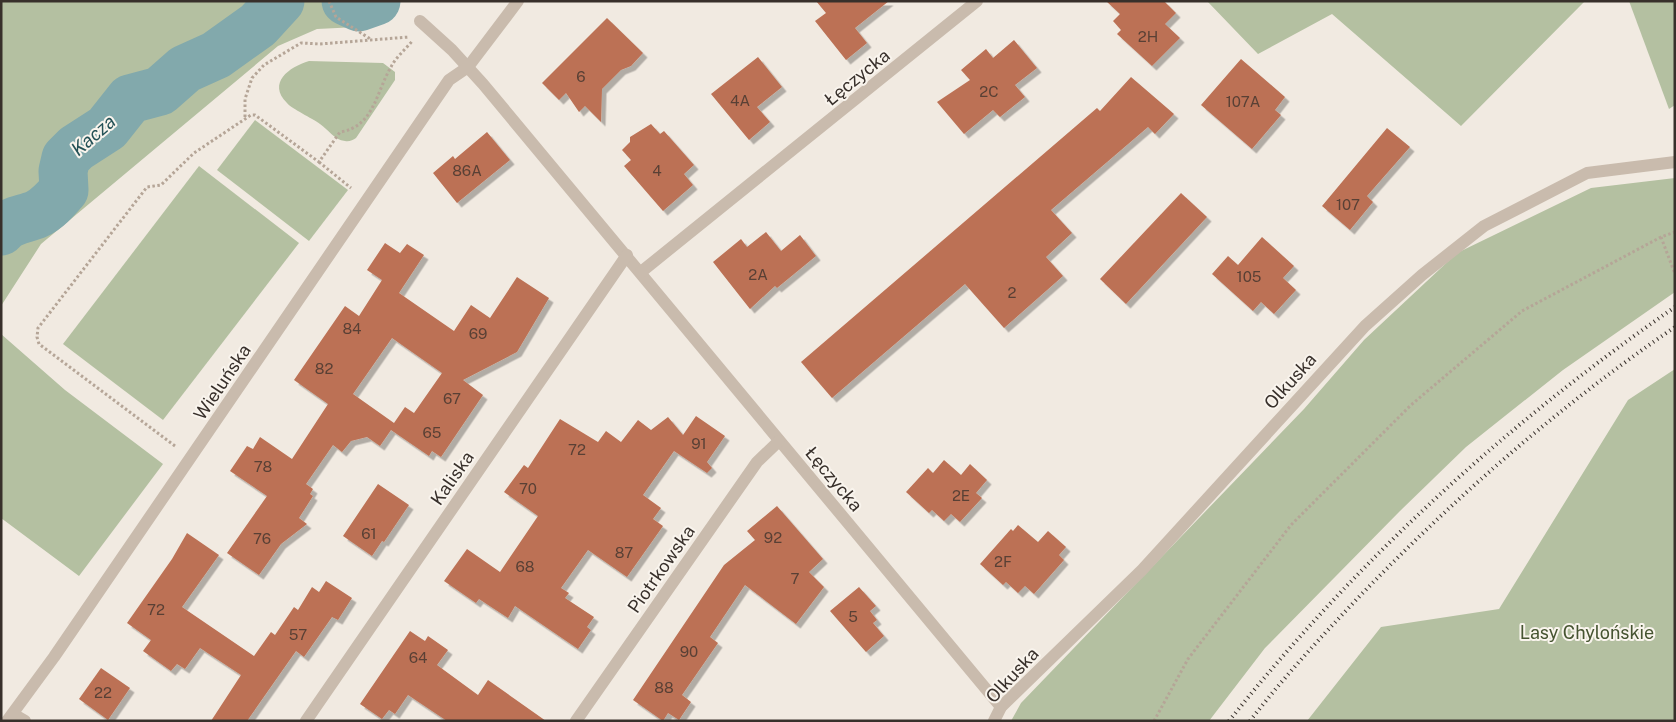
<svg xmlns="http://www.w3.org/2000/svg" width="1676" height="722" viewBox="0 0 1676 722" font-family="'Public Sans',sans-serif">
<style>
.green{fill:#b4c0a1}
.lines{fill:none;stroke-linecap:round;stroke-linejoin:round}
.river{stroke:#82a9ac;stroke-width:49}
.building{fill:#bc7154;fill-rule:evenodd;filter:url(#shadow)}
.path{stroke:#b5a597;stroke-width:3;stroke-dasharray:2.5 2.5;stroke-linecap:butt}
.minor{stroke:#c9bbad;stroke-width:12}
.rail{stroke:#38302b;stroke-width:4;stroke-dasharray:1 4;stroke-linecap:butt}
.labels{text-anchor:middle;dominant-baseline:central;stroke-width:4;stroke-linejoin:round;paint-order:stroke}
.number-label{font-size:15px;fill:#594035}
.street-label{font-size:18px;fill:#38302b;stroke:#f9f4ed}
.park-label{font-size:18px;fill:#465431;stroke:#f9f4ed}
.water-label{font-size:19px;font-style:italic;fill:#245156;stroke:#f9f4ed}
</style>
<defs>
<filter id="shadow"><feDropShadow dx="4.5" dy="4.5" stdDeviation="0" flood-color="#0004"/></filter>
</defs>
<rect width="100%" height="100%" fill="#f1eae1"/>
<!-- green -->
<g class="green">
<path d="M1,1H401L378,26L317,29L278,46L41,244L1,306Z"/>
<path d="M1207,1H1585L1461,126L1332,14L1258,54Z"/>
<path d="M1629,1H1675V105L1669,109Z"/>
<path d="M309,61L383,63L395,72V80L356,138C353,140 349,142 345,141C334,140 328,129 320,124C312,118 292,109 287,103C267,83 289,67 309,61Z"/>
<path d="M255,120L348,190L309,241L217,170Z"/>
<path d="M199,166L299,243L163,420L63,344Z"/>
<path d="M1675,178V292L1563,370L1466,447L1400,511L1265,648L1209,721H1011L1021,703L1304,409L1364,340L1457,253L1591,188Z"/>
<path d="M1,334L65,390L163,464L79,576L1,518Z"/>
<path d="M1675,369V721H1307L1381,627L1499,609L1628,400Z"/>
</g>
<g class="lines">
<!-- river -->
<g class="river">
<path d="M346,1L359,7L376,1"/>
<path d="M1,231C11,219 24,220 37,214C48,209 57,198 64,190L63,171L66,158L76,148L107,128L130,99L160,91L185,69L216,55L258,25L280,1"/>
</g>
</g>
<!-- building -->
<g class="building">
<path d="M816,1H889L855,28L867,43L846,60L815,21L826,13Z"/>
<path d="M1106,1H1164L1176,13L1165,24L1180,38L1152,66L1117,34L1121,30L1113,21L1120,14Z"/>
<path d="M607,18L643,53L631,66L621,70L602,89L601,122L585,106L579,112L566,93L559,100L542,83Z"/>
<path d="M1014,40L1037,68L1015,85L1025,97L1000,117L993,110L964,134L937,102L970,80L961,70L986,49L993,58Z"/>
<path d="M758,57L782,87L757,107L770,122L749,140L711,94Z"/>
<path d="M1241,59L1285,97L1275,110L1281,115L1252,149L1201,105Z"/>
<path d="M1131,77L1174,114L1155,134L1148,127L1051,210L1072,233L1046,257L1063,276L1004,328L965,284L832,398L801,362L1097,108L1100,111Z"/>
<path d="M651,124L660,134L664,131L694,165L684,174L693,185L663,211L624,166L631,160L622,150L630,142V137Z"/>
<path d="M1387,128L1410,147L1367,196L1373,202L1350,230L1322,206Z"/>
<path d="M487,132L510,160L457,203L433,173L453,156L455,159Z"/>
<path d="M1181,193L1207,217L1126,304L1100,279Z"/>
<path d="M766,232L781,251L800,235L816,256L777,288L775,286L750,309L713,262L741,239L747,247Z"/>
<path d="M1262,237L1294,266L1283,278L1296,290L1274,314L1261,302L1253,311L1212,274L1228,256L1238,265Z"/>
<path d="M385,243L400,253L407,244L424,255L399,293L454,331L471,305L490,318L517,277L549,298L517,352L463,380L483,395L441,457L432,451L429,456L391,430L380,446L367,437L351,441L342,452L333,445L306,484L313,489L310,494L313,496L299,518L307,524L281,544L259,575L227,553L267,496L230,471L247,446L253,449L260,437L292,459L328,404L294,380L345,306L359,316L382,280L367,270ZM392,338L442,373L414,413L405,407L394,423L353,394Z"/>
<path d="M696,416L725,436L707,462L712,468L707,473L674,451L643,495L661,508L653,519L663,526L627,577L588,550L561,588L569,593L565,598L594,617L587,627L591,630L578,649L515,606L508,618L479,599L476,603L444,581L467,549L500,572L538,516L504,492L524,465L528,468L560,419L598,442L606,431L621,442L638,420L651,430L668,417L683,435Z"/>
<path d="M944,460L961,475L970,464L987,480L976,493L982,498L960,522L951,514L944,521L932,510L929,513L906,492L928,468L933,473Z"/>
<path d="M378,484L409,505L384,542L382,541L372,556L343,536Z"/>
<path d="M777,506L823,559L809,572L824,587L796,624L745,585L710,637L718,643L682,695L691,702L679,720L668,713L663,721L633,700L724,565L755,540L747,531Z"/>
<path d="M1018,525L1038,542L1048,531L1066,547L1059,555L1064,560L1034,594L1025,586L1018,593L1006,582L1003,585L980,564L1011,529L1013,531Z"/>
<path d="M187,533L219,555L182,607L254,656L271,632L275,635L294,607L298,610L312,587L319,592L326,581L352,598L338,620L332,617L304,657L296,651L247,721H211L241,675L200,648L185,669L177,664L171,671L143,651L151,640L127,623L172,559Z"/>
<path d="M859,587L876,606L870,611L877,620L873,623L884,636L866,652L830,611Z"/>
<path d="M410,631L425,641L428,636L448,650L437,665L478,695L488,680L546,721H447L408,695L395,714L389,710L382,719L360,704Z"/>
<path d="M101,668L130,688L108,720L79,699Z"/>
</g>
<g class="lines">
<!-- path -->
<g class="path">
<path d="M329,1L336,17L372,40"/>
<path d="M245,117V99L252,78L264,65L301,43L320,44L409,37"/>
<path d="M319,162L351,188"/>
<path d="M1661,237L1675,274"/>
<path d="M175,446L39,344L37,337L38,328L147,187L161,185L194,153L251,115H255L319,162L340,132C374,127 376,92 391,67C396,57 406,49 413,40"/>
<path d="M1154,721L1188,659L1291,525L1411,405L1522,311L1661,237L1675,232"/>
</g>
<!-- minor -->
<g class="minor">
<path d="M420,21L452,50L483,84L1001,707"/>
<path d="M641,272L977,1"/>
<path d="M13,714L25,721"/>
<path d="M7,721L54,657L449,80L468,67L518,1"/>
<path d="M306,721L627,255"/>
<path d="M576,721L757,462L779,441"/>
<path d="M994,721L1001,707L1142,570L1365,326L1422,275L1484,226L1587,173L1675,162"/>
</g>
<!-- rail -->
<g class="rail">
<path d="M1229,721C1356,561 1507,423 1675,307"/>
<path d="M1250,721C1283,678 1320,638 1357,599C1454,498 1559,406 1675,327"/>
</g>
</g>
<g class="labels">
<!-- number labels -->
<g class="number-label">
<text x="1148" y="36">2H</text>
<text x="581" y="76">6</text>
<text x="989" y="91">2C</text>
<text x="740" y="100">4A</text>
<text x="1243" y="101">107A</text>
<text x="467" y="170">86A</text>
<text x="657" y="170">4</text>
<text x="1348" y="204">107</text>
<text x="758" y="274">2A</text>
<text x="1249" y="276">105</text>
<text x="1012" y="292">2</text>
<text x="352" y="328">84</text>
<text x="478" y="333">69</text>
<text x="324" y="368">82</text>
<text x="452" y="398">67</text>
<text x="432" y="432">65</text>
<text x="699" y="443">91</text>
<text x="577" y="449">72</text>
<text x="263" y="466">78</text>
<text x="528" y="488">70</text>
<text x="961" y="495">2E</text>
<text x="369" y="533">61</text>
<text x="773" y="537">92</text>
<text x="262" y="538">76</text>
<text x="624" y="552">87</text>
<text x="1003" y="561">2F</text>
<text x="525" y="566">68</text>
<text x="795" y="578">7</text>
<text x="156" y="609">72</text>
<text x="853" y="616">5</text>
<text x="298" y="634">57</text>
<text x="689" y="651">90</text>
<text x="418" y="657">64</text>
<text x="664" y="687">88</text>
<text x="103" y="692">22</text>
</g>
<!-- street labels -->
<g class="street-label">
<text transform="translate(857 77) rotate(-39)">Łęczycka</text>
<text transform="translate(1290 381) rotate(-48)">Olkuska</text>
<text transform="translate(222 382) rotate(-56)">Wieluńska</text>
<text transform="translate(452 478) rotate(-55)">Kaliska</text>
<text transform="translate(834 479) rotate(50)">Łęczycka</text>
<text transform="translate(661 569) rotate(-55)">Piotrkowska</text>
<text transform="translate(1012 675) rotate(-47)">Olkuska</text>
</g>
<!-- park labels -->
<g class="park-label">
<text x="1587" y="632">Lasy Chylońskie</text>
</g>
<!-- water labels -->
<g class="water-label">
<text transform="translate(93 135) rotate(-41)">Kacza</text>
</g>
</g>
<!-- border -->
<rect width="1676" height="722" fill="none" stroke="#38302b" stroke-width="5"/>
</svg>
